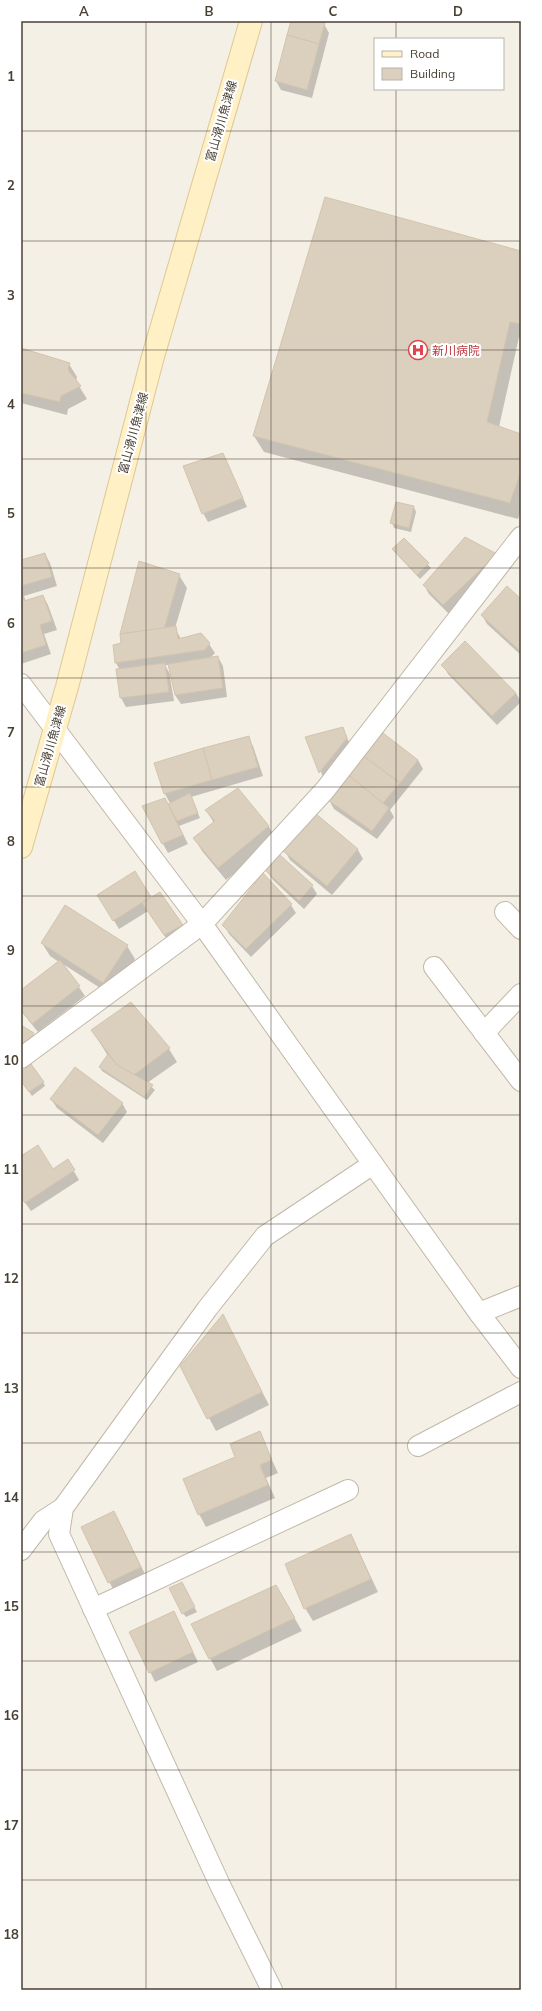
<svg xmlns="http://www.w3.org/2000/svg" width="542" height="2011" viewBox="0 0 542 2011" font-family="Mulish,'Noto Sans JP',sans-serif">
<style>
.shadow{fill:#0003;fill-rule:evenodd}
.building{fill:#dbcfbd;stroke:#d4c4ad}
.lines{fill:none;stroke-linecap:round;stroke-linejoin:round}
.street-casing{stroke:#c2b8a8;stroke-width:22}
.secondary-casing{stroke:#ddc893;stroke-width:24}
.street{stroke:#fff;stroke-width:20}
.secondary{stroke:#fff0c6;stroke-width:22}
.grid{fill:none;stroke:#494034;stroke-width:1;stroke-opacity:0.55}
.labels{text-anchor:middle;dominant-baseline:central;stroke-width:4;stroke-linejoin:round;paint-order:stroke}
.street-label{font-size:12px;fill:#494034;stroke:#fff}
.health-label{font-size:12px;fill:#be3a42;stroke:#fff;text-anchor:start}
.neatline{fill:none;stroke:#494034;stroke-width:1.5}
.grid-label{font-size:13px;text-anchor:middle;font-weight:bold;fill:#494034}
</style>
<rect width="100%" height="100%" fill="#f5f0e6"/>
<!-- shadow -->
<g class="shadow">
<path d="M293,21H315L324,24L329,33L312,98L281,90L276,81Z"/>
<path d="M521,252V338L519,337L499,427L521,435V511L518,519L264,452L254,436Z"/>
<path d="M21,349L69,364L77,377L76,381L87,399L68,409L67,415L21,403Z"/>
<path d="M223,454L247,507L208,522L203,513Z"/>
<path d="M414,507L416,512L411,532L394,528L392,523Z"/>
<path d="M404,539L431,568L420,579L393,550Z"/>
<path d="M45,554L50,563L57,586L24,596L26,602L43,596L48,605L57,630L44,634L51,654L21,664V561Z"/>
<path d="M496,555L449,614L429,594L424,585Z"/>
<path d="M179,575L187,588L175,628L181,639L209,644L215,653L210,658L218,657L223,666L227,697L181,704L175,695L172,676L170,677L174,701L126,707L121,698L117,670H120L116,663L114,646L123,644ZM165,665H170L171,676Z"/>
<path d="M521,600V655L487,624L482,615Z"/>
<path d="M443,665L516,693L521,702L497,725L448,674Z"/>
<path d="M343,728L351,747L325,781L306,738Z"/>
<path d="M248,737L253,746L263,776L191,797L200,818L179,826L188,844L168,853L163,844L168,805L170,803L165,794Z"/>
<path d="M363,756L418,760L423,769L390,810L394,817L377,839L334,809L329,800Z"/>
<path d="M238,789L269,827L276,840L226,880L202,851L194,838L214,823L206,810Z"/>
<path d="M315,815L358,850L363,859L332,895L290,860L285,851Z"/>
<path d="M267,871L312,886L317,894L304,909L273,880Z"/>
<path d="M135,872L151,898L183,925L188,934L170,944L148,911L119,929L104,904Z"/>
<path d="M291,905L296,913L251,957L229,934L224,925Z"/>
<path d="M42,943L127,946L135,959L111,995L63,964L85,996L38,1032L21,1011V991L59,962L50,956Z"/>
<path d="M130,1003L169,1049L177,1062L147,1083L155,1090L147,1100L102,1071L100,1067L108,1056L92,1030Z"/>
<path d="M21,1073L43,1082L45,1086L32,1096L21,1080Z"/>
<path d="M51,1099L122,1103L127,1112L103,1143L57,1108Z"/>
<path d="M21,1157L53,1170L68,1161L79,1180L31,1211L21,1197Z"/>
<path d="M223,1316L269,1405L216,1431L181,1366Z"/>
<path d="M259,1432L278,1473L266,1478L275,1498L206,1527L199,1514L237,1457Z"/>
<path d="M119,1522L146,1576L114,1591L82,1528Z"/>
<path d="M351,1535L378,1592L313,1621L305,1608Z"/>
<path d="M181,1584L197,1612L186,1617L183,1613Z"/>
<path d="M276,1586L302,1631L217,1671L210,1658Z"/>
<path d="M178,1621L198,1662L155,1682L131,1632Z"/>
</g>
<!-- building -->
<g class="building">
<path d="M291,21H319L325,23L319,44L287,35Z"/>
<path d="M287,35L319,44L307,90L275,81Z"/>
<path d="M325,197L521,251V324L510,322L487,422L521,434V471L510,503L253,436Z"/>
<path d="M21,348L70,363L68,370L81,386L61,396L60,402L21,393Z"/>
<path d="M223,453L243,498L202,514L183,466Z"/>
<path d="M396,502L414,506L409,528L390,523Z"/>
<path d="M465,537L497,554L443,605L423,585Z"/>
<path d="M404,538L429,563L417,575L392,549Z"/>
<path d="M45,553L52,577L21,586V560Z"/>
<path d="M139,561L180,574L164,629L120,634Z"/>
<path d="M507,586L521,599V647L519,650L481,615Z"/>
<path d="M21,591L24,601L43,595L52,621L40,625L46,645L21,653Z"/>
<path d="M176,626L178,639L201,633L210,643L205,650L115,663L113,645L121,643L120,634Z"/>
<path d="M465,641L516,693L492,716L441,665Z"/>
<path d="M218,656L223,688L175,695L168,664Z"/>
<path d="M165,663L169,692L120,698L116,669Z"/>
<path d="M343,727L347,738L319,773L305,737Z"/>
<path d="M383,733L418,760L400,783L362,755Z"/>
<path d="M249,736L258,767L212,780L203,748Z"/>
<path d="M203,748L212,780L164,794L154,763Z"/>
<path d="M362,755L400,783L383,803L347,774Z"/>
<path d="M347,774L389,808L372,831L328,800Z"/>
<path d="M238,788L269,826L218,868L193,838L215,821L205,810Z"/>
<path d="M190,793L198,813L177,821L168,804Z"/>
<path d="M165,798L183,835L162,844L142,806Z"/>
<path d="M315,813L358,849L327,886L283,851Z"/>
<path d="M280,855L313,885L299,901L266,871Z"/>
<path d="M135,871L151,897L113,921L97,895Z"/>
<path d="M263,873L292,904L246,949L222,925Z"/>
<path d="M160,892L183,925L164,935L142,903Z"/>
<path d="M65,905L128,945L103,983L41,943Z"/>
<path d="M60,960L80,986L32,1024L21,1010V990Z"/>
<path d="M131,1002L170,1048L134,1075L117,1065L91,1030Z"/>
<path d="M21,1025L34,1033L21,1054Z"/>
<path d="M108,1054L117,1065L153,1085L144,1097L99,1067Z"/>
<path d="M31,1064L44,1082L29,1092L21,1081V1072Z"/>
<path d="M75,1067L123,1103L98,1135L50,1099Z"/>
<path d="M38,1145L53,1169L68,1159L75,1170L25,1203L21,1197V1156Z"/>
<path d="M223,1314L262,1392L207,1419L180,1366Z"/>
<path d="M260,1431L272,1460L260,1465L268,1485L198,1515L183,1479L235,1457L230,1444Z"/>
<path d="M114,1511L141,1567L108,1583L81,1527Z"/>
<path d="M351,1534L371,1579L304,1609L285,1564Z"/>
<path d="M182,1582L195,1607L182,1614L169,1588Z"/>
<path d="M276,1585L295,1618L209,1659L191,1624Z"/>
<path d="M174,1611L193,1652L149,1673L129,1632Z"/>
</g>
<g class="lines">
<defs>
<g id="street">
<path d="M21,684L202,924L479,1313L521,1368"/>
<path d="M505,912L521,929"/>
<path d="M434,967L521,1081"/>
<path d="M484,1033L521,994"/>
<path d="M21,1058L202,924L325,790L521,537"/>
<path d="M479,1313L521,1296"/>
<path d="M418,1446L521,1392"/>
<path d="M21,1550L43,1521L63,1508"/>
<path d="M93,1609L348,1490"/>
<path d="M272,1990L220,1885L59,1534L63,1508L207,1309L265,1236L373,1164"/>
</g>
<path id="secondary" d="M21,847L67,687L152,360L251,21"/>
</defs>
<!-- street casing -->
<use href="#street" class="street-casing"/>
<!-- secondary casing -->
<use href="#secondary" class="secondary-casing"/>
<!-- street -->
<use href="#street" class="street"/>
<!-- secondary -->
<use href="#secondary" class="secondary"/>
</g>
<!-- grid -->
<path class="grid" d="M146,21V1990M271,21V1990M396,21V39M396,89V1990M21,131H521M21,241H521M21,350H521M21,459H521M21,568H521M21,678H521M21,787H521M21,896H521M21,1006H521M21,1115H521M21,1224H521M21,1333H521M21,1443H521M21,1552H521M21,1661H521M21,1770H521M21,1880H521"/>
<!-- icons -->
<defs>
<symbol id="hospital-ring" viewBox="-11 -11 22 22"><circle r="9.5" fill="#fff" stroke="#e0444e" stroke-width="1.5"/><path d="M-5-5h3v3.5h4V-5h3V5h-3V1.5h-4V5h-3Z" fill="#e0444e"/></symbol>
</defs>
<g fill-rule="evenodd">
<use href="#hospital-ring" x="407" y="339" width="22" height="22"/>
</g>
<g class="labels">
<!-- street labels -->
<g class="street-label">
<text transform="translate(221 121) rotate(-74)">富山滑川魚津線</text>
<text transform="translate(133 433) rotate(-75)">富山滑川魚津線</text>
<text transform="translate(50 746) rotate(-74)">富山滑川魚津線</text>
</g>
<!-- health labels -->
<g class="health-label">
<text x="432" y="350">新川病院</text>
</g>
</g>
<!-- border -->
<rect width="542" height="2011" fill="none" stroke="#ffffff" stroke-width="44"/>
<!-- legend -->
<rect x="374" y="38" width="130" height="52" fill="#ffffff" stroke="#b6b3ae"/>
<rect x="382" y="51" width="20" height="6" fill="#fff0c6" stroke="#b6b3ae"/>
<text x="410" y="58" font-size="12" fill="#494034">Road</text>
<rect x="382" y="68" width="20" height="12" fill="#dbcfbd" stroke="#b6b3ae"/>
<text x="410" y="78" font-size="12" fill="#494034">Building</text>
<rect x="22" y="22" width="498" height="1967" class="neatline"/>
<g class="grid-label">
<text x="84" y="16">A</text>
<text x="209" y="16">B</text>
<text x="333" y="16">C</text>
<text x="458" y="16">D</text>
<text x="11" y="81">1</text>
<text x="11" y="190">2</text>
<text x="11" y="300">3</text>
<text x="11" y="409">4</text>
<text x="11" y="518">5</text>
<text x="11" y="628">6</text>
<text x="11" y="737">7</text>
<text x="11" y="846">8</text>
<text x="11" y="955">9</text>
<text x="11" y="1065">10</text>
<text x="11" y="1174">11</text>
<text x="11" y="1283">12</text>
<text x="11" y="1393">13</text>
<text x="11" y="1502">14</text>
<text x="11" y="1611">15</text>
<text x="11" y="1720">16</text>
<text x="11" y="1830">17</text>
<text x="11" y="1939">18</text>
</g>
</svg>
